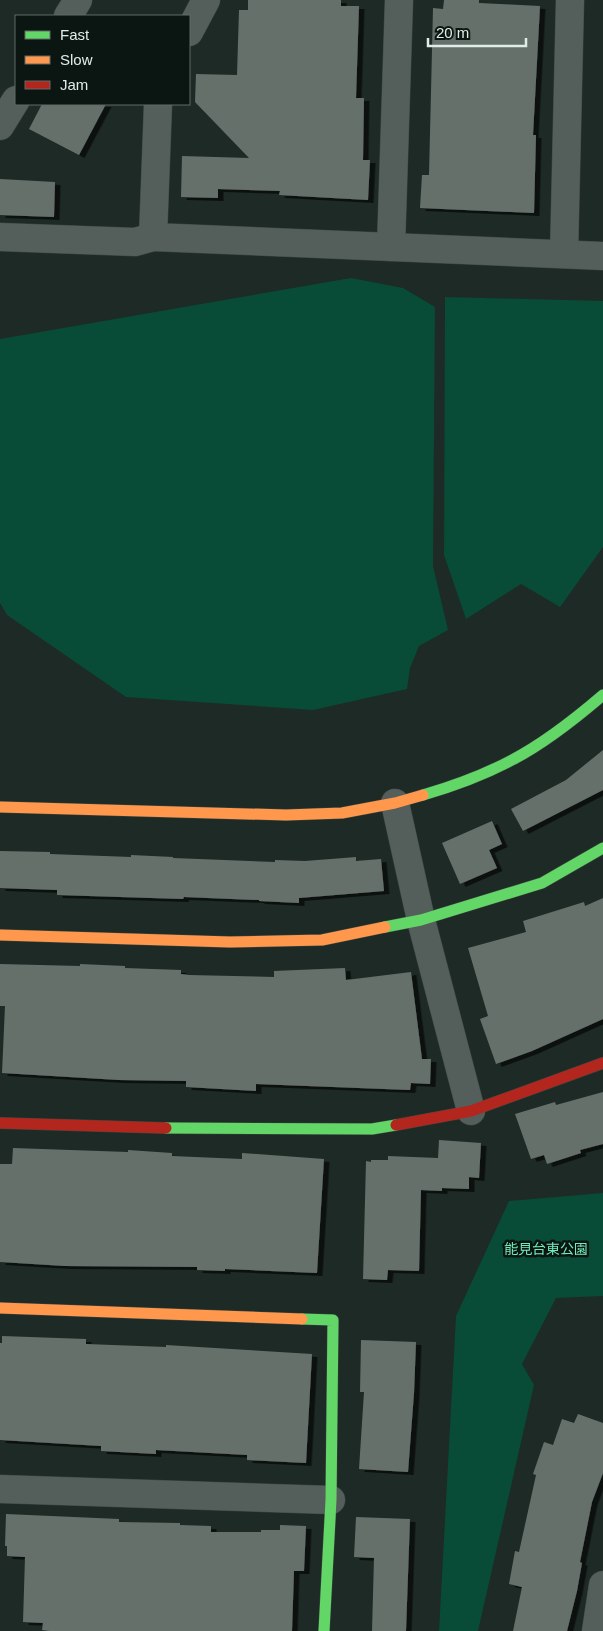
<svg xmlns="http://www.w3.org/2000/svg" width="603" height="1631" viewBox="0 0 603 1631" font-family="Arial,'Noto Sans JP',sans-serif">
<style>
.green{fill:#084b36}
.building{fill:#65706b;filter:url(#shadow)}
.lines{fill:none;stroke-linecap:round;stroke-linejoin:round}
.street-casing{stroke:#3c4641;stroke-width:29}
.fast-casing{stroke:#3c4641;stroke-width:12}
.slow-casing{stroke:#3c4641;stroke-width:12}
.jam-casing{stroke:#3c4641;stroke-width:12}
.street{stroke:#545e5a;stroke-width:28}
.fast{stroke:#63d668;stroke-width:11}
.slow{stroke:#ff974d;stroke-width:11}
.jam{stroke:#b3261e;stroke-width:11}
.labels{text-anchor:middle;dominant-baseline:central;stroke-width:5;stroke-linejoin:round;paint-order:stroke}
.park-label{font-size:14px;fill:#6fedbc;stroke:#0b1511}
</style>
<defs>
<filter id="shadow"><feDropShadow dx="5.5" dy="3" stdDeviation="0" flood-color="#0009"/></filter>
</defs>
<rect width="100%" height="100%" fill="#1e2a25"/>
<!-- green -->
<g class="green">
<path d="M351,278L403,288L435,307L433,566L448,630L419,646L410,668L407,689L313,710L126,697L7,615L0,603V339Z"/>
<path d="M445,297L603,301V547L560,607L521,584L466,619L444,555Z"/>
<path d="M603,1193V1296L556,1298L522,1364L534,1385L478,1631H439L456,1316L509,1201Z"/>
</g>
<!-- building -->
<g class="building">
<path d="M248,0H341V6H359L356,98H364L363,160H370L368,200L279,195L280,191L218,189V198L181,197L182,156L249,158L195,102L196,74L237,75L239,10H248Z"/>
<path d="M444,0H479V3L540,6L533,135H536L534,213L420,208L422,175H429L433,8L443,9Z"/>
<path d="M42,104H106L79,155L29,129Z"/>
<path d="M0,179L55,182L54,217L0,215Z"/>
<path d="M603,750V790L523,831L511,809L566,780Z"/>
<path d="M492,821L502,844L489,850L497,868L460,884L442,843Z"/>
<path d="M0,851L50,852V854L131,857V855L173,857V858L275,862V860L305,861L356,857V861L381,859L384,891L299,898V903L259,901V900L184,897L183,899L57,895V890L0,888Z"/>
<path d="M603,898V1019L532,1051L496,1064L480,1019L488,1016L468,948L526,932L523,921L584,902L585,906Z"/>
<path d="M0,964L80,966V964L125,966V968L181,970V974L189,975L274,977V971L345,968L346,980L411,972L422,1059H431L430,1084L411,1083L410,1090L256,1084V1091L186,1087V1081L119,1080L2,1073L5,1006H0Z"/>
<path d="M603,1092V1144L580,1150L581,1153L547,1164L544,1155L531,1159L515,1114L555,1102L556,1105Z"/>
<path d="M439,1140L481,1143L479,1178L469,1177V1189L442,1188V1191L421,1190L419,1271L388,1270L387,1280L363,1279L366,1161L371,1162V1160H388V1156L438,1158Z"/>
<path d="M13,1148L128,1152V1150L172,1153V1156L242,1159V1153L324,1159L317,1273L225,1269V1271L197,1270V1267L65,1266L0,1262V1164H12Z"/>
<path d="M2,1336L86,1339V1344L166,1347V1345L312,1354L306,1463L247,1460V1455L156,1450V1454L101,1451V1446L0,1440V1343H2Z"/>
<path d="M361,1340L416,1342L414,1393L408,1472L359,1469L364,1392H360Z"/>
<path d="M578,1414L603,1423V1473L592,1502L580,1562L582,1563L577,1591L567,1631H513L522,1587L509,1584L515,1551L519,1552L536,1475L533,1474L544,1442L553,1445L562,1419L574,1423Z"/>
<path d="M6,1514L119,1519V1522L180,1523V1525L211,1526V1532H261V1530H280V1525L306,1526L304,1571H294L292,1631H49L42,1630L43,1623L23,1622L25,1557L7,1556V1546H5Z"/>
<path d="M356,1517L410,1519L406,1631H372L374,1558L354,1557Z"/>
</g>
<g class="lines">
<defs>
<g id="street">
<path d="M68,16L78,0"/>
<path d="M189,32L206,0"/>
<path d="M158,104L153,237L603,256"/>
<path d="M0,126L16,100"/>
<path d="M0,237L135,242L153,237"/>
<path d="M391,247L399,0"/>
<path d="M564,254L570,0"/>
<path d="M395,803L421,920L471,1111"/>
<path d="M0,1489L331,1500"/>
<path d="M596,1631L603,1585"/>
</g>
<g id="fast">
<path d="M423,795C454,786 484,775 512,760C545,743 575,719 603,695"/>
<path d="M385,927L421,920L542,883L603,848"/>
<path d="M166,1128L372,1129L396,1125"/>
<path d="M302,1319L333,1320L331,1500L324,1631"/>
</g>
<g id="slow">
<path d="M0,807L286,815L342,813L395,803L423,795"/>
<path d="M0,935L230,942L322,940L385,927"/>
<path d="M0,1308L302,1319"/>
</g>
<g id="jam">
<path d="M0,1123L166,1128"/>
<path d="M396,1125L471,1111L603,1063"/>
</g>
</defs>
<!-- street casing -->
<use href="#street" class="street-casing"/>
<!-- fast casing -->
<use href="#fast" class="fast-casing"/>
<!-- slow casing -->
<use href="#slow" class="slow-casing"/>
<!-- jam casing -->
<use href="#jam" class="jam-casing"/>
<!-- street -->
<use href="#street" class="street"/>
<!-- fast -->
<use href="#fast" class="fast"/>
<!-- slow -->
<use href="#slow" class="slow"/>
<!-- jam -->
<use href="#jam" class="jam"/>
</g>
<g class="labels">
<!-- park labels -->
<g class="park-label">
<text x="546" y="1249">能見台東公園</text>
</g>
</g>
<!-- legend -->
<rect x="15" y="15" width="175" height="90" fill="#0b1511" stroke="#606b67"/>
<rect x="25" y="31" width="25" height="8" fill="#63d668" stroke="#606b67"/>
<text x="60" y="40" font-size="15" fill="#e0ede7">Fast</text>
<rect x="25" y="56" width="25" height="8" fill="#ff974d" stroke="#606b67"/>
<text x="60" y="65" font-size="15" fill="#e0ede7">Slow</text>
<rect x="25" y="81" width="25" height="8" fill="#b3261e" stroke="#606b67"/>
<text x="60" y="90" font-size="15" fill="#e0ede7">Jam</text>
<!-- scale -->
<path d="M428 38v8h98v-8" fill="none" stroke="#e0ede7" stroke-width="2.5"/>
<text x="436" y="38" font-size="15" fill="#e0ede7" stroke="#0b1511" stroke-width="4" paint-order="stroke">20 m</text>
</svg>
